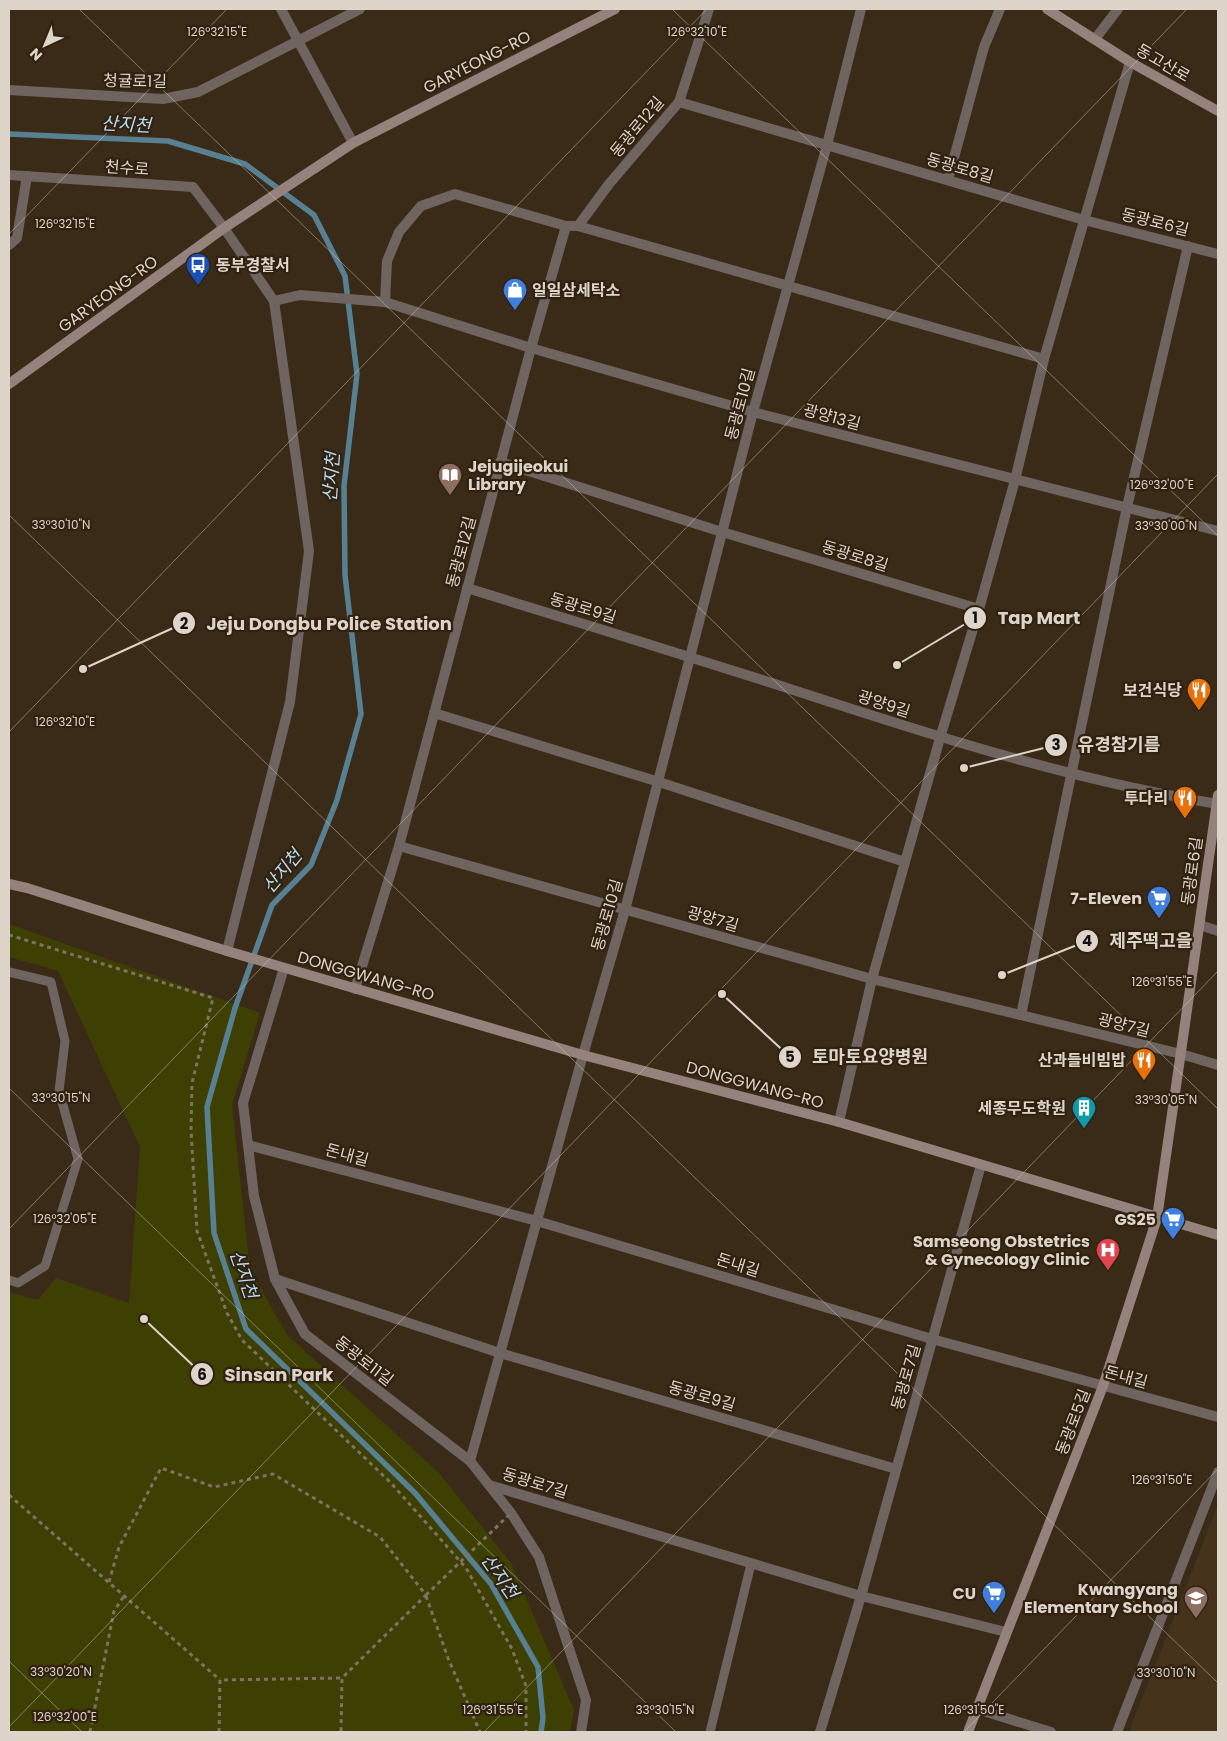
<svg xmlns="http://www.w3.org/2000/svg" width="1227" height="1741" viewBox="0 0 1227 1741" font-family="Poppins,'Noto Sans KR',sans-serif">
<style>
.built{fill:#46331b}
.green{fill:#3e3f02}
.lines{fill:none;stroke-linecap:round;stroke-linejoin:round}
.stream{stroke:#578192;stroke-width:5.5}
.path{stroke:#7f7263;stroke-width:3;stroke-dasharray:4 4;stroke-linecap:butt}
.lane{stroke:#706460;stroke-width:9}
.street{stroke:#706460;stroke-width:10}
.secondary{stroke:#95827c;stroke-width:10}
.path-bridge{stroke:#7f7263;stroke-width:3;stroke-dasharray:4 4;stroke-linecap:butt}
.ticks{fill:none;stroke:#ded4c9;stroke-width:1;stroke-opacity:0.45}
.labels{text-anchor:middle;dominant-baseline:central;stroke-width:4.5;stroke-linejoin:round;paint-order:stroke}
.street-label{font-size:16px;fill:#ded4c9;stroke:#302110}
.poi-label{font-size:16px;font-weight:bold;fill:#ded4c9;stroke:#302110;text-anchor:end}
.water-label{font-size:18px;font-style:italic;fill:#b5ddf2;stroke:#302110}
.ticks-label{font-size:12px;text-anchor:middle;fill:#ded4c9;stroke:#302110;stroke-width:4.5;stroke-linejoin:round;paint-order:stroke}
.leader{fill:none;stroke:#ded4c9;stroke-width:2}
.callout-dot{fill:#ded4c9;stroke:#302110;stroke-width:2}
.mark-label{font-size:15px;text-anchor:middle;font-weight:bold;fill:#111}
.callout-label{font-size:18px;text-anchor:middle;font-weight:bold;fill:#ded4c9;stroke:#302110;stroke-width:4.5;stroke-linejoin:round;paint-order:stroke}
</style>
<rect width="100%" height="100%" fill="#3a2b19"/>
<!-- built -->
<path class="built" d="M1218,1505V1732H1129Z"/>
<!-- green -->
<path class="green" d="M9,924L260,1013L232,1105L250,1269L287,1335L438,1472L511,1563L574,1710L570,1732H9V1292L38,1300L56,1278L129,1303L140,1147L58,971L9,957Z"/>
<g class="lines">
<!-- stream -->
<path class="stream" d="M9,134L168,141L245,164L314,215L345,276L357,374L344,486L345,575L361,714L337,800L311,865L272,905L235,1008L207,1107L214,1233L246,1329L415,1493L491,1584L538,1667L543,1718L541,1732"/>
<!-- path -->
<g class="path">
<path d="M9,935L213,998L192,1083L191,1130L197,1231L227,1313L242,1340L390,1482L466,1568L512,1649L526,1686V1732"/>
<path d="M9,1495L220,1680"/>
<path d="M109,1582L119,1547L161,1468L214,1487L273,1474L380,1537L426,1595L342,1678L341,1732"/>
<path d="M426,1596L448,1658L480,1732"/>
<path d="M90,1732L114,1611L124,1596"/>
<path d="M219,1732L220,1680L342,1678"/>
</g>
<!-- lane -->
<g class="lane">
<path d="M9,972L51,982L65,1041L59,1091L78,1159L45,1266L18,1283L9,1280"/>
<path d="M710,1732L751,1564"/>
</g>
<!-- street -->
<g class="street">
<path d="M281,9L353,143"/>
<path d="M1095,39L1118,9"/>
<path d="M9,90L163,99L198,92L360,9"/>
<path d="M679,102L1084,220L1218,254"/>
<path d="M9,175L193,187L224,228L274,301L309,551L290,702L227,951"/>
<path d="M948,180L984,47L1000,9"/>
<path d="M578,226L609,184L679,102L709,9"/>
<path d="M9,245L17,238L27,176"/>
<path d="M274,301L300,295L385,302L531,348L753,412L1218,531"/>
<path d="M385,302L387,261L399,232L421,206L455,194L566,226H578L1044,359"/>
<path d="M500,462L722,532L979,609"/>
<path d="M467,588C570,620 672,651 775,684C921,732 1066,779 1218,804"/>
<path d="M434,713L659,782L905,862"/>
<path d="M399,846L872,979L1181,1054L1218,1065"/>
<path d="M1200,925L1218,931"/>
<path d="M284,968L243,1103L254,1196L275,1279L305,1334L470,1461L511,1513L539,1557L586,1700L581,1732"/>
<path d="M355,989L399,846L531,348L566,226"/>
<path d="M1021,1015L1127,507L1188,246"/>
<path d="M839,1122L872,979L940,738L979,609L1015,480L1044,359L1130,62"/>
<path d="M248,1145L537,1221L932,1339L1218,1417"/>
<path d="M275,1279L500,1353L896,1469"/>
<path d="M470,1461L583,1055L625,910L753,412L827,145L861,9"/>
<path d="M489,1485L861,1596L1006,1632"/>
<path d="M977,1709L1051,1732"/>
<path d="M820,1732L861,1596L981,1165"/>
<path d="M1117,1732L1218,1472"/>
</g>
<!-- secondary -->
<g class="secondary">
<path d="M1047,9L1130,62L1218,111"/>
<path d="M9,384L224,228L353,143L615,9"/>
<path d="M9,884L27,888L227,951L583,1055L839,1122L1218,1235"/>
<path d="M968,1732L1103,1386L1157,1218L1218,795"/>
</g>
<!-- path-bridge -->
<path class="path-bridge" d="M426,1595L511,1513"/>
</g>
<!-- ticks -->
<path class="ticks" d="M79,9L1218,1109M672,9L1218,536M9,234L227,9M9,515L1218,1683M9,732L707,9M9,1088L676,1732M9,1229L1187,9M9,1661L82,1732M9,1727L1218,474M484,1732L1218,971M964,1732L1218,1469"/>
<!-- icons -->
<defs>
<symbol id="bus-pin" viewBox="-11 -11 22 30"><path d="M0 17L-7.5 6A9.5 9.5 0 1 1 7.5 6Z" fill="#1a4fb4" stroke="#302110"/><path d="M-5-6H5V4H4V6H2V4H-2V6H-4V4H-5ZM-3.5-4V0h7V-4ZM-3.5 1.2v1.5H-2V1.2ZM2 1.2v1.5H3.5V1.2Z" fill="#fff"/></symbol>
<symbol id="shop-pin" viewBox="-11 -11 22 30"><path d="M0 17L-7.5 6A9.5 9.5 0 1 1 7.5 6Z" fill="#3f7fe0" stroke="#302110"/><path d="M-5-2.5h2.3a2.7 3.5 0 0 1 5.4 0H5L5.5 6h-11ZM-1.5-2.5h3a1.5 2.3 0 0 0-3 0Z" fill="#fff"/></symbol>
<symbol id="library-pin" viewBox="-11 -11 22 30"><path d="M0 17L-7.5 6A9.5 9.5 0 1 1 7.5 6Z" fill="#8d6e63" stroke="#302110"/><path d="M-6-4Q-3-5.5-.7-3.5V5Q-3 3-6 4ZM6-4Q3-5.5 .7-3.5V5Q3 3 6 4Z" fill="#fff"/></symbol>
<symbol id="restaurant-pin" viewBox="-11 -11 22 30"><path d="M0 17L-7.5 6A9.5 9.5 0 1 1 7.5 6Z" fill="#e8710a" stroke="#302110"/><path d="M-5-6h1v4h1v-4h1v4h1v-4h1v5L-1.5 .5V6h-2V.5L-5-1ZM5-6V6H3V1.5H1.5Q1.5-4 5-6Z" fill="#fff"/></symbol>
<symbol id="supermarket-pin" viewBox="-11 -11 22 30"><path d="M0 17L-7.5 6A9.5 9.5 0 1 1 7.5 6Z" fill="#3f7fe0" stroke="#302110"/><path d="M-6-5.5h2.5l.6 2H6L4.5 2H-2.5L-4.4-4H-6ZM-1.5 3.2a1.3 1.3 0 1 0 .1 0ZM3 3.2a1.3 1.3 0 1 0 .1 0Z" fill="#fff"/></symbol>
<symbol id="building-pin" viewBox="-11 -11 22 30"><path d="M0 17L-7.5 6A9.5 9.5 0 1 1 7.5 6Z" fill="#0f9aa8" stroke="#302110"/><path d="M-4-6H4V6H1V3H-1V6H-4ZM-2.5-4.3h1.7v1.8h-1.7ZM.8-4.3h1.7v1.8H.8ZM-2.5-1h1.7V.8h-1.7ZM.8-1h1.7V.8H.8Z" fill="#fff"/></symbol>
<symbol id="hospital-pin" viewBox="-11 -11 22 30"><path d="M0 17L-7.5 6A9.5 9.5 0 1 1 7.5 6Z" fill="#e0444e" stroke="#302110"/><path d="M-5-5h3v3.5h4V-5h3V5h-3V1.5h-4V5h-3Z" fill="#fff"/></symbol>
<symbol id="school-pin" viewBox="-11 -11 22 30"><path d="M0 17L-7.5 6A9.5 9.5 0 1 1 7.5 6Z" fill="#8d6e63" stroke="#302110"/><path d="M0-5L7-2L0 1L-7-2ZM-4 1L0 2.5L4 1V4Q0 6-4 4Z" fill="#fff"/></symbol>
</defs>
<g fill-rule="evenodd">
<use href="#bus-pin" x="184" y="251" width="28" height="38"/>
<use href="#shop-pin" x="501" y="276" width="28" height="38"/>
<use href="#library-pin" x="436" y="461" width="28" height="38"/>
<use href="#restaurant-pin" x="1185" y="676" width="28" height="38"/>
<use href="#restaurant-pin" x="1171" y="784" width="28" height="38"/>
<use href="#supermarket-pin" x="1145" y="884" width="28" height="38"/>
<use href="#restaurant-pin" x="1130" y="1046" width="28" height="38"/>
<use href="#building-pin" x="1070" y="1094" width="28" height="38"/>
<use href="#supermarket-pin" x="1159" y="1205" width="28" height="38"/>
<use href="#hospital-pin" x="1094" y="1236" width="28" height="38"/>
<use href="#supermarket-pin" x="980" y="1579" width="28" height="38"/>
<use href="#school-pin" x="1182" y="1584" width="28" height="38"/>
</g>
<g class="labels">
<!-- street labels -->
<g class="street-label">
<text transform="translate(477 62) rotate(-27)">GARYEONG-RO</text>
<text transform="translate(1163 63) rotate(30)">동고산로</text>
<text transform="translate(135 81) rotate(1)">청귤로1길</text>
<text transform="translate(637 127) rotate(-50)">동광로12길</text>
<text transform="translate(127 168) rotate(4)">천수로</text>
<text transform="translate(960 168) rotate(16)">동광로8길</text>
<text transform="translate(1155 222) rotate(14)">동광로6길</text>
<text transform="translate(108 294) rotate(-36)">GARYEONG-RO</text>
<text transform="translate(740 404) rotate(-75)">동광로10길</text>
<text transform="translate(832 417) rotate(15)">광양13길</text>
<text transform="translate(461 552) rotate(-75)">동광로12길</text>
<text transform="translate(855 556) rotate(17)">동광로8길</text>
<text transform="translate(583 608) rotate(17)">동광로9길</text>
<text transform="translate(884 704) rotate(18)">광양9길</text>
<text transform="translate(1192 871) rotate(-82)">동광로6길</text>
<text transform="translate(607 915) rotate(-74)">동광로10길</text>
<text transform="translate(713 919) rotate(16)">광양7길</text>
<text transform="translate(366 976) rotate(16)">DONGGWANG-RO</text>
<text transform="translate(1124 1025) rotate(14)">광양7길</text>
<text transform="translate(755 1085) rotate(15)">DONGGWANG-RO</text>
<text transform="translate(347 1155) rotate(15)">돈내길</text>
<text transform="translate(738 1265) rotate(17)">돈내길</text>
<text transform="translate(364 1361) rotate(38)">동광로11길</text>
<text transform="translate(906 1377) rotate(-74)">동광로7길</text>
<text transform="translate(1126 1377) rotate(15)">돈내길</text>
<text transform="translate(702 1396) rotate(16)">동광로9길</text>
<text transform="translate(1073 1422) rotate(-69)">동광로5길</text>
<text transform="translate(535 1483) rotate(17)">동광로7길</text>
</g>
<!-- poi labels -->
<g class="poi-label">
<text x="216" y="265" text-anchor="start">동부경찰서</text>
<text x="532" y="290" text-anchor="start">일일삼세탁소</text>
<text x="468" y="466" text-anchor="start">Jejugijeokui<tspan x="468" dy="18">Library</tspan></text>
<text x="1182" y="690">보건식당</text>
<text x="1168" y="798">투다리</text>
<text x="1142" y="898">7-Eleven</text>
<text x="1126" y="1060">산과들비빔밥</text>
<text x="1066" y="1108">세종무도학원</text>
<text x="1156" y="1219">GS25</text>
<text x="1090" y="1241">Samseong Obstetrics<tspan x="1090" dy="18">&amp; Gynecology Clinic</tspan></text>
<text x="1178" y="1589">Kwangyang<tspan x="1178" dy="18">Elementary School</tspan></text>
<text x="976" y="1593">CU</text>
</g>
<!-- water labels -->
<g class="water-label">
<text transform="translate(126 124) rotate(3)">산지천</text>
<text transform="translate(331 477) rotate(-86)">산지천</text>
<text transform="translate(282 871) rotate(-50)">산지천</text>
<text transform="translate(244 1274) rotate(71)">산지천</text>
<text transform="translate(500 1576) rotate(55)">산지천</text>
</g>
</g>
<g class="ticks-label">
<text x="217" y="36">126°32'15"E</text>
<text x="697" y="36">126°32'10"E</text>
<text x="65" y="228">126°32'15"E</text>
<text x="1162" y="489">126°32'00"E</text>
<text x="61" y="529">33°30'10"N</text>
<text x="1166" y="530">33°30'00"N</text>
<text x="65" y="726">126°32'10"E</text>
<text x="1162" y="986">126°31'55"E</text>
<text x="61" y="1102">33°30'15"N</text>
<text x="1166" y="1104">33°30'05"N</text>
<text x="65" y="1223">126°32'05"E</text>
<text x="1162" y="1484">126°31'50"E</text>
<text x="61" y="1676">33°30'20"N</text>
<text x="1166" y="1677">33°30'10"N</text>
<text x="493" y="1714">126°31'55"E</text>
<text x="974" y="1714">126°31'50"E</text>
<text x="665" y="1714">33°30'15"N</text>
<text x="65" y="1721">126°32'00"E</text>
</g>
<!-- callouts -->
<path class="leader" d="M897 665L975 618M83 669L184 623M964 768L1056 745M1002 975L1087 941M722 994L790 1057M144 1319L202 1374"/>
<g class="callout-dot">
<circle cx="897" cy="665" r="5"/>
<circle cx="83" cy="669" r="5"/>
<circle cx="964" cy="768" r="5"/>
<circle cx="1002" cy="975" r="5"/>
<circle cx="722" cy="994" r="5"/>
<circle cx="144" cy="1319" r="5"/>
<circle cx="975" cy="618" r="12"/>
<circle cx="184" cy="623" r="12"/>
<circle cx="1056" cy="745" r="12"/>
<circle cx="1087" cy="941" r="12"/>
<circle cx="790" cy="1057" r="12"/>
<circle cx="202" cy="1374" r="12"/>
</g>
<g class="mark-label">
<text x="975" y="623">1</text>
<text x="184" y="629">2</text>
<text x="1056" y="750">3</text>
<text x="1087" y="946">4</text>
<text x="790" y="1062">5</text>
<text x="202" y="1380">6</text>
</g>
<g class="callout-label">
<text x="1039" y="624">Tap Mart</text>
<text x="329" y="630">Jeju Dongbu Police Station</text>
<text x="1119" y="751">유경참기름</text>
<text x="1151" y="947">제주떡고을</text>
<text x="870" y="1063">토마토요양병원</text>
<text x="279" y="1381">Sinsan Park</text>
</g>
<!-- border -->
<rect width="1227" height="1741" fill="none" stroke="#ded4c9" stroke-width="20"/>
<!-- north arrow -->
<g transform="translate(45 45) rotate(224)" stroke="#302110" stroke-width="4" paint-order="stroke">
<path d="M0-4L9 19L0 12L-9 19Z" fill="#ded4c9"/>
<text y="-8" font-size="14" font-weight="bold" text-anchor="middle" fill="#ded4c9">N</text>
</g>
</svg>
